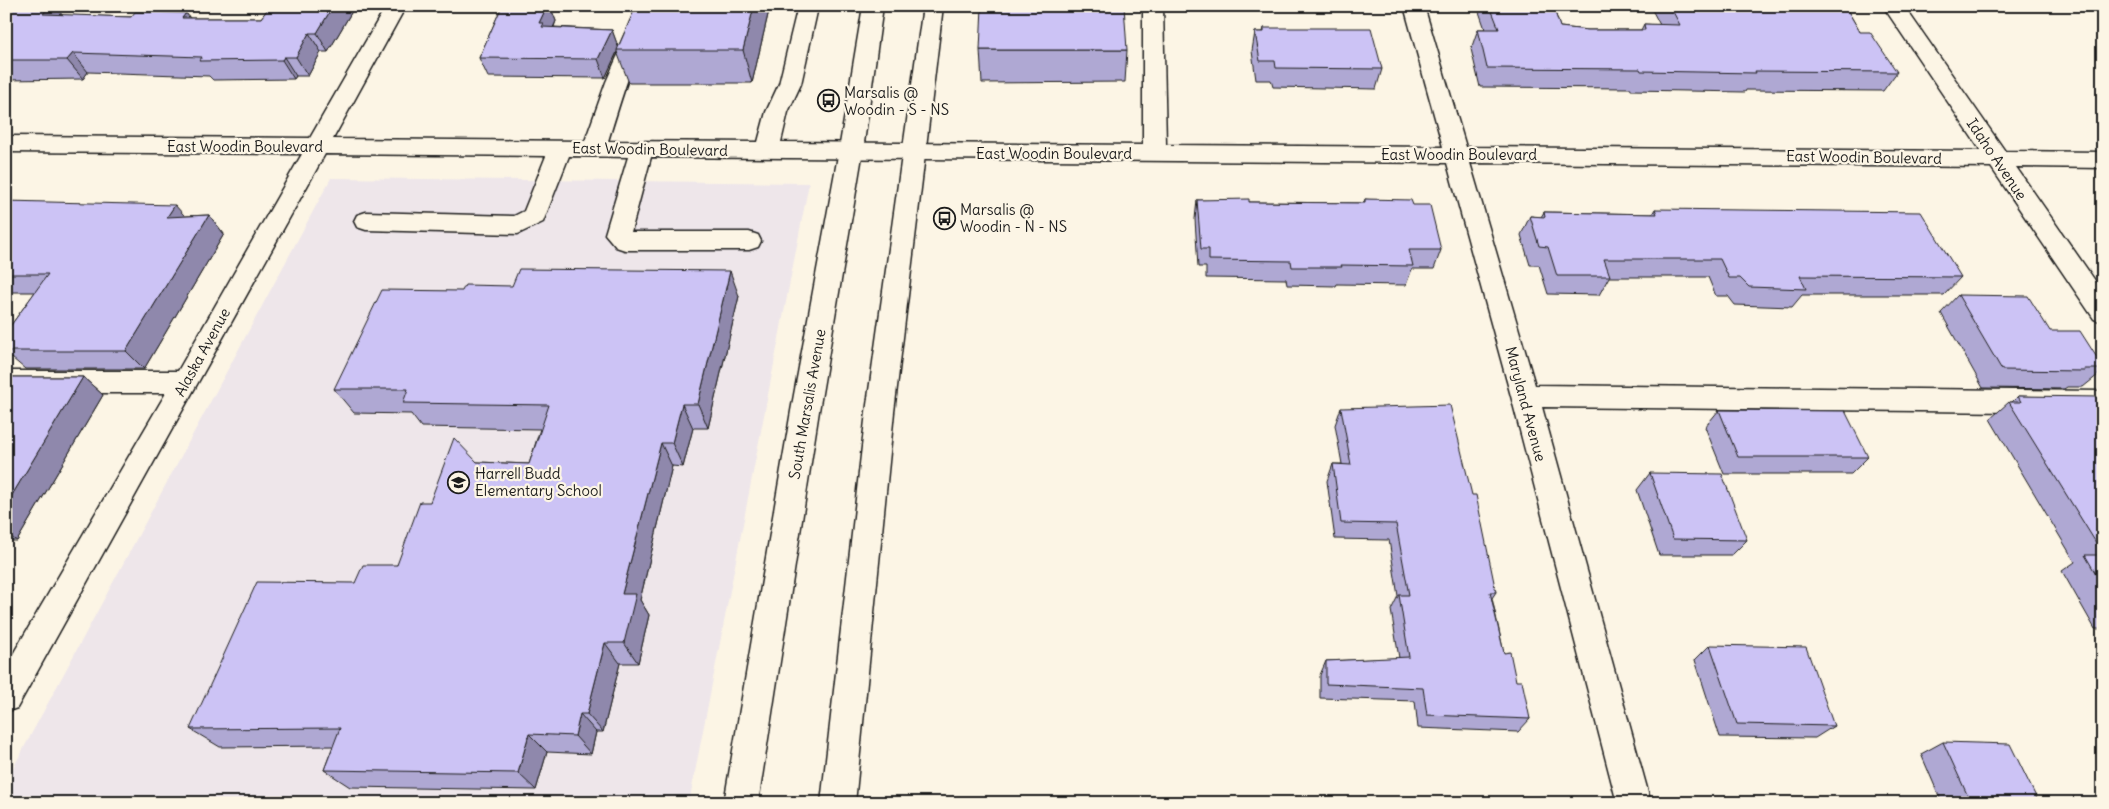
<svg xmlns="http://www.w3.org/2000/svg" width="2109" height="809" viewBox="0 0 2109 809" font-family="Delius,sans-serif">
<style>
.built{fill:#eee6ea}
.lines{fill:none;stroke-linecap:round;stroke-linejoin:round}
.minor-casing{stroke:#1c1c1c;stroke-width:3}
.major-casing{stroke:#1c1c1c;stroke-width:3}
.minor{fill:#fcf5e5;fill-rule:evenodd}
.major{fill:#fcf5e5;fill-rule:evenodd}
.wall{fill:#afa8d3;stroke:#1c1c1c}
.shaded-wall{fill:#8f88ac;stroke:#1c1c1c}
.building{fill:#ccc3f5;stroke:#1c1c1c}
.labels{text-anchor:middle;dominant-baseline:central;stroke-width:4.5;stroke-linejoin:round;paint-order:stroke}
.poi-label{font-size:15px;fill:#1c1c1c;stroke:#fcf5e5;text-anchor:start}
.street-label{font-size:15px;fill:#1c1c1c;stroke:#fcf5e5}
</style>
<rect width="100%" height="100%" fill="#fcf5e5"/>
<filter id="ink" filterUnits="userSpaceOnUse"><feTurbulence type="fractalNoise" baseFrequency=".02" numOctaves="2"/><feDisplacementMap in="SourceGraphic" scale="10" xChannelSelector="R" yChannelSelector="G"/><feConvolveMatrix kernelMatrix="1 2 1 2 8 2 1 2 1" color-interpolation-filters="sRGB"/></filter>
<g filter="url(#ink)">
<!-- built -->
<path class="built" d="M331,178L809,183L689,803H6V781Z"/>
<g class="lines">
<defs>
<path id="minor" d="M386,6H406L333,139L585,141L606,82L632,23L635,18L654,6H674C669,22 656,18 650,29C632,59 619,107 608,141L758,142L766,112L779,84L797,10L799,6H821L817,12L801,84L788,112L781,142L1143,145V6H1163L1166,145L1443,147L1404,6H1424L1466,147L1981,151L1883,6H1904L2005,151L2103,152V168L2016,167L2103,292V322L2094,319L1991,167L1470,163L1535,385L2103,391V413L1542,407L1651,803H1617L1511,396L1447,163L651,157L631,232H749L758,235L761,241L758,247L749,250H625L616,247L605,234L628,157L569,156L543,222L518,234L366,230L357,227L354,221L357,215L366,212L514,216L524,211L546,156L325,154L17,708L6,712V666L166,393H6V371H178L302,154L6,152V136L310,138Z"/>
<g id="major">
<path d="M863,6H883L863,150L819,411L758,803H724L791,411L839,150Z"/>
<path d="M923,6H943L894,412L855,803H821L866,412Z"/>
</g>
</defs>
<!-- minor casing -->
<use href="#minor" class="minor-casing"/>
<!-- major casing -->
<use href="#major" class="major-casing"/>
<!-- minor -->
<use href="#minor" class="minor"/>
<!-- major -->
<use href="#major" class="major"/>
</g>
<!-- wall -->
<g class="wall">
<path d="M6,6L62,15L131,17L186,13L190,18H261L270,6H355L328,52H321L308,76H296L294,79L213,80L209,76L88,72L83,79L6,80Z"/>
<path d="M502,6H550L556,21L554,27L612,30L618,47L636,6H770L752,83H629L617,52L605,78L488,77L479,58Z"/>
<path d="M1477,6H1553L1560,27L1588,30H1641L1644,24L1660,25L1650,6H1845L1860,32L1897,72L1883,91L1746,90L1745,92L1631,90V88L1480,87L1471,49L1478,29H1485Z"/>
<path d="M1264,28L1382,69L1376,89L1273,87L1271,80H1256L1252,51L1255,32H1263Z"/>
<path d="M980,50H1127L1125,82L982,83Z"/>
<path d="M1365,199L1413,205L1441,250L1434,269H1412L1406,285L1337,284L1336,286L1287,285L1286,279L1206,278V267H1198L1195,219L1197,200L1249,202L1364,203Z"/>
<path d="M6,201L185,216L209,215L224,234L144,369H25L6,353V332L35,292H6Z"/>
<path d="M1655,209L1961,277L1944,295H1802L1792,307L1735,305L1728,296H1716L1708,277H1609L1599,295L1548,294L1539,265H1530L1521,235L1530,216L1541,217L1544,212L1652,214Z"/>
<path d="M1958,295L2050,331L2103,367V371L2083,387H2067L2064,389L1983,388L1941,313Z"/>
<path d="M739,296L708,428H693L683,467L672,466L640,600L649,615L638,663H620L603,732H596L591,754L547,752L536,790L350,787L324,770L333,746L220,747L190,729L355,583L397,565L430,502L477,462L529,464L540,429L421,427L411,414L354,413L334,389Z"/>
<path d="M6,377H83L103,395L17,541H9L6,546Z"/>
<path d="M2018,396L2103,399V629H2095L2062,571L2075,562L1990,419L2009,402H2012Z"/>
<path d="M1341,408L1496,592L1492,598L1504,653L1530,719L1518,732L1418,728L1415,701L1320,698V675L1326,661L1399,658L1391,610L1398,596L1389,540L1335,539L1327,481L1333,464H1342L1335,425Z"/>
<path d="M1719,410L1868,457L1851,474H1724L1705,427Z"/>
<path d="M1650,473L1747,540L1732,555H1659L1637,490Z"/>
<path d="M1710,645L1834,726L1815,738L1720,737L1695,660Z"/>
<path d="M1943,742L2039,803H1942L1921,754Z"/>
</g>
<!-- shaded-wall -->
<g class="shaded-wall">
<path d="M49,6H55L68,22L43,14Z"/>
<path d="M333,6H355L328,52L317,33Z"/>
<path d="M547,6H550L556,21L549,37L539,23Z"/>
<path d="M754,6H770L752,83L743,50Z"/>
<path d="M186,13L200,32L182,18Z"/>
<path d="M612,30L619,49L617,50V52L605,78L598,59Z"/>
<path d="M309,33L321,52L308,76L296,57Z"/>
<path d="M73,53L88,72L83,79L67,60Z"/>
<path d="M284,57L296,76L294,79L282,60Z"/>
<path d="M175,205L191,223L167,217Z"/>
<path d="M209,215L224,234L144,369L126,351Z"/>
<path d="M730,271L739,296L708,428L698,404Z"/>
<path d="M83,377L103,395L17,541L6,534V505Z"/>
<path d="M682,404L693,428L683,467L672,443Z"/>
<path d="M661,443L672,466L640,600L649,615L638,663L624,643L622,594Z"/>
<path d="M6,539L9,541L6,546Z"/>
<path d="M605,643L620,663L603,732L587,714Z"/>
<path d="M580,714L596,732L591,754L575,736Z"/>
<path d="M529,734L547,752L536,790L518,773Z"/>
</g>
<!-- building -->
<g class="building">
<path d="M6,6H49L43,14L131,17L135,12L186,13L182,18H261L270,6H333L317,33H309L296,57H284L282,60L199,61L202,57L73,53L67,60H6Z"/>
<path d="M502,6H547L539,23H544L542,27L612,30L598,59L479,58Z"/>
<path d="M636,6H754L743,50H617Z"/>
<path d="M982,6H1124L1127,50H980Z"/>
<path d="M1490,6H1553L1560,27L1588,30H1645L1644,24L1680,25L1670,6H1845L1860,32H1870L1897,72L1755,71L1756,73L1641,71L1640,69L1487,68L1478,29H1499Z"/>
<path d="M1264,28H1371L1382,69L1276,68L1275,61H1260L1255,32H1264Z"/>
<path d="M1249,199V202L1365,203V199L1411,200L1413,205H1430L1441,250H1409L1413,266L1341,265L1342,267H1292L1291,261L1209,260V249H1201L1197,200Z"/>
<path d="M6,201L175,205L167,217L209,215L126,351H6V349L9,344H6V332L48,274H6Z"/>
<path d="M1655,209L1921,212L1961,277L1800,276L1806,289L1749,287L1740,278H1729L1720,259H1604L1610,276H1557L1548,247L1539,246L1530,216L1545,217L1544,212L1657,214Z"/>
<path d="M519,269L730,271L698,404H682L672,443H661L622,594H636L624,643H605L587,714H580L575,736L529,734L518,773L324,770L340,728L190,729L257,582L355,583L363,565H397L420,502H430L454,438L477,462L529,464L549,405L403,403L408,389H334L382,290L462,291L465,285L512,286Z"/>
<path d="M1958,295L2028,296L2050,331H2080L2103,367V369H2084L2085,371L2002,370Z"/>
<path d="M6,377H83L6,505Z"/>
<path d="M2018,396L2102,397L2103,399V554L2009,402H2021Z"/>
<path d="M1450,405L1472,495H1476L1496,592H1490L1504,653L1510,652L1516,681H1522L1530,719L1427,715L1423,688L1326,684V661L1409,657L1399,595H1409L1396,524L1341,523L1333,464L1351,465L1341,408Z"/>
<path d="M1719,410L1845,411L1868,457H1738Z"/>
<path d="M1650,473L1722,474L1747,540L1673,539Z"/>
<path d="M2085,555H2103V586Z"/>
<path d="M1710,645L1806,647L1834,726L1737,724Z"/>
<path d="M1943,742L2010,744L2039,803H1971Z"/>
</g>
</g>
<!-- icons -->
<defs>
<symbol id="bus-ring" viewBox="-11 -11 22 22"><circle r="9.5" fill="#fcf5e5" stroke="#1c1c1c" stroke-width="1.5"/><path d="M-5-6H5V4H4V6H2V4H-2V6H-4V4H-5ZM-3.5-4V0h7V-4ZM-3.5 1.2v1.5H-2V1.2ZM2 1.2v1.5H3.5V1.2Z" fill="#1c1c1c"/></symbol>
<symbol id="school-ring" viewBox="-11 -11 22 22"><circle r="9.5" fill="#fcf5e5" stroke="#1c1c1c" stroke-width="1.5"/><path d="M0-5L7-2L0 1L-7-2ZM-4 1L0 2.5L4 1V4Q0 6-4 4Z" fill="#1c1c1c"/></symbol>
</defs>
<g fill-rule="evenodd">
<use href="#bus-ring" x="816" y="88" width="25" height="25"/>
<use href="#bus-ring" x="932" y="206" width="25" height="25"/>
<use href="#school-ring" x="446" y="470" width="25" height="25"/>
</g>
<g class="labels">
<!-- poi labels -->
<g class="poi-label">
<text x="844" y="92">Marsalis @<tspan x="844" dy="17">Woodin - S - NS</tspan></text>
<text x="960" y="209">Marsalis @<tspan x="960" dy="17">Woodin - N - NS</tspan></text>
<text x="475" y="473">Harrell Budd<tspan x="475" dy="17">Elementary School</tspan></text>
</g>
<!-- street labels -->
<g class="street-label">
<text x="245" y="146">East Woodin Boulevard</text>
<text transform="translate(650 149) rotate(1)">East Woodin Boulevard</text>
<text x="1054" y="153">East Woodin Boulevard</text>
<text x="1459" y="154">East Woodin Boulevard</text>
<text transform="translate(1864 157) rotate(1)">East Woodin Boulevard</text>
<text transform="translate(1997 159) rotate(56)">Idaho Avenue</text>
<text transform="translate(202 352) rotate(-61)">Alaska Avenue</text>
<text transform="translate(807 404) rotate(-80)">South Marsalis Avenue</text>
<text transform="translate(1526 404) rotate(75)">Maryland Avenue</text>
</g>
</g>
<!-- margin -->
<rect width="2109" height="809" fill="none" stroke="#fcf5e5" stroke-width="25"/>
<rect x="12" y="12" width="2084" height="784" fill="none" stroke="#1c1c1c" stroke-width="2" filter="url(#ink)"/>
</svg>
